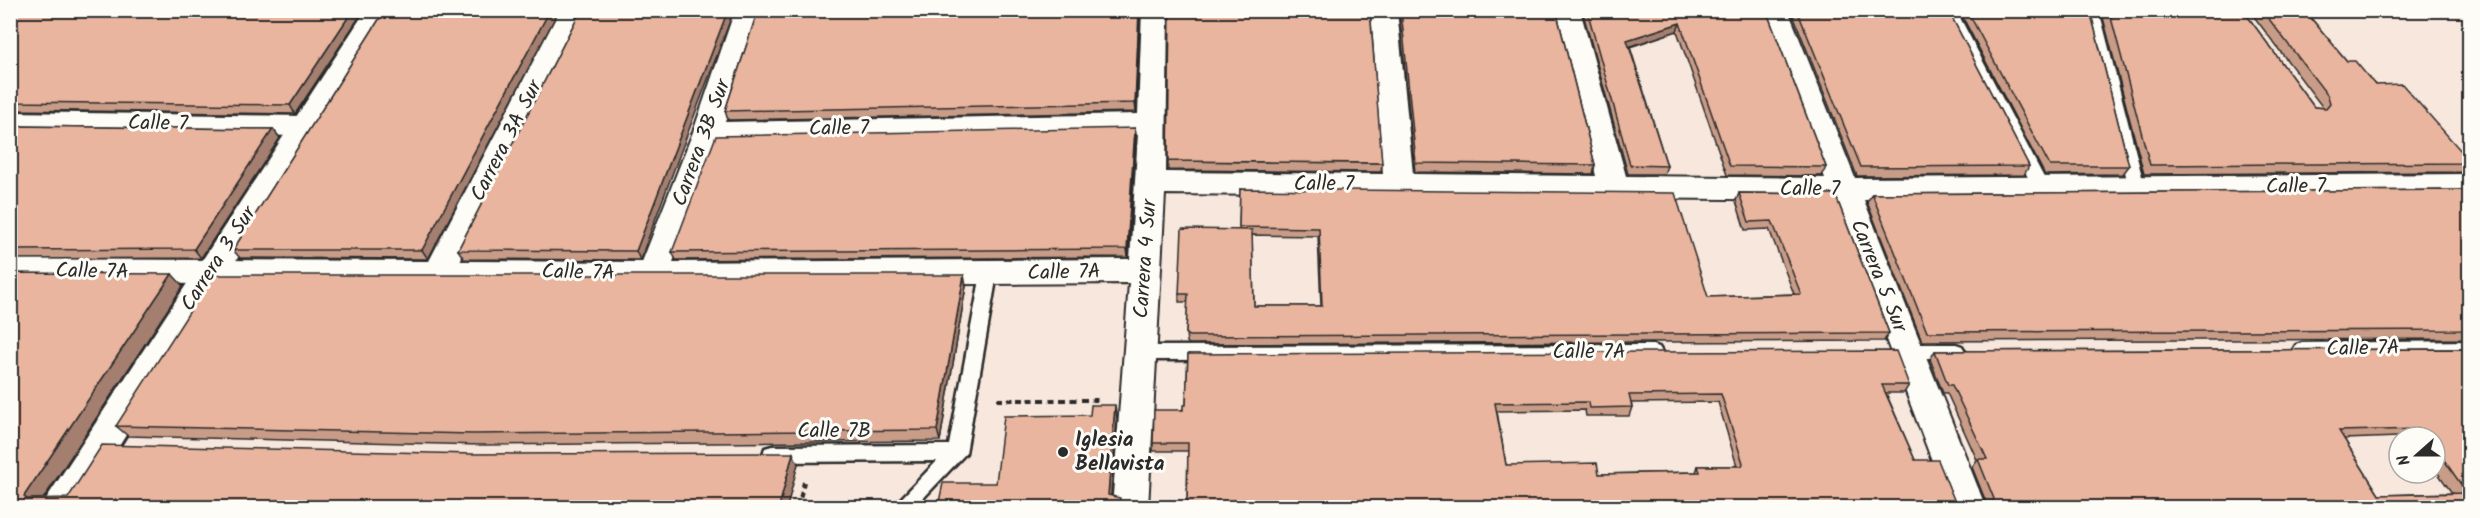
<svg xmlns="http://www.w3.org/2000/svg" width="2480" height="518" viewBox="0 0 2480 518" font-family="Kalam,sans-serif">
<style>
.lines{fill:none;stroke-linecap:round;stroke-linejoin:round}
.lane-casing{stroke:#2b2b2b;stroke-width:5}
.street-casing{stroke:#2b2b2b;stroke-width:4}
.secondary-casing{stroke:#2b2b2b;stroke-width:5}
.path{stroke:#2b2b2b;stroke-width:4;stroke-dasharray:6 4.5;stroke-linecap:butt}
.lane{fill:#fdfcf7;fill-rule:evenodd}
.street{fill:#fdfcf7;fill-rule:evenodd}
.secondary{fill:#fdfcf7;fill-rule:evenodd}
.wall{fill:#c99c88;stroke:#2b2b2b;stroke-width:1.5;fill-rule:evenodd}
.shaded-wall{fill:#a47f6f;stroke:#2b2b2b;stroke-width:1.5}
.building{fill:#eab59e;stroke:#2b2b2b;stroke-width:1.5;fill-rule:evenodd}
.poi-dot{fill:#2b2b2b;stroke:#fdfcf7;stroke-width:2}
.labels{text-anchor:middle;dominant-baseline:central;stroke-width:6;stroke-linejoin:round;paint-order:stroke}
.street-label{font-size:21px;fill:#2b2b2b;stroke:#fdfcf7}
.poi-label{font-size:21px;font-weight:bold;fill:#2b2b2b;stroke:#fdfcf7;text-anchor:start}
</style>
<rect width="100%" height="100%" fill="#f7e7dc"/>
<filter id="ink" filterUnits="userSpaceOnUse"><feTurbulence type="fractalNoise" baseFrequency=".0167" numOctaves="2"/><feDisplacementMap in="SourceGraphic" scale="12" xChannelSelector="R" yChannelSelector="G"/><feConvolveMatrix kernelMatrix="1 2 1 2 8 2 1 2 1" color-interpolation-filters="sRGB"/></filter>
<g filter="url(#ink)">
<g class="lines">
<defs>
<g id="lane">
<path d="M1942,10H1956L2050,189L2048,193H2036Z"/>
<path d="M2085,10H2099L2145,188L2143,192H2131L2129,188Z"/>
<path d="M989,268L995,270L997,274L966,453L914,508H892L937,461L772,462L765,460L763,454L765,448L772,446L949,445L981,274L983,270Z"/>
<path d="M2470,341V355L2302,357L2296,355L2293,350L2296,345L2302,343Z"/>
<path d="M1903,344H1956L1962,346L1965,351L1962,356L1956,358H1903L1897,356L1894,351L1897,346Z"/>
<path d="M1653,345L1659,347L1662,352L1659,357L1653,359L1140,360L1134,358L1131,353L1134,348L1140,346Z"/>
</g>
<g id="street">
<path d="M560,10H587L460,261L642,262L693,132L735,10H761L725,122L1138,114L1142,10H1168L1166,172L1383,174L1371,10H1397L1413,174L1596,176L1554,10H1580L1626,176L1825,178L1762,10H1788L1855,178L2470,174V196L1864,200L1986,508H1950L1833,200L1165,194L1148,508H1112L1129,283L653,286L10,283V259L429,261ZM1138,134L1130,259L673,262L718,142Z"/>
<path d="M10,112L306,116L316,119L320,126L316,133L306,136L10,132Z"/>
</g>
<path id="secondary" d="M366,10H394L80,508H40Z"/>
</defs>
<!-- lane casing -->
<use href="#lane" class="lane-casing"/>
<!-- street casing -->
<use href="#street" class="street-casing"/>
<!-- secondary casing -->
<use href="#secondary" class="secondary-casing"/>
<!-- path -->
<g class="path">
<path d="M997,400H1098"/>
<path d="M798,508L804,482"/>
</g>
<!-- lane -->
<use href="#lane" class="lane"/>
<!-- street -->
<use href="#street" class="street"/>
<!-- secondary -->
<use href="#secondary" class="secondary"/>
</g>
<!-- wall -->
<g class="wall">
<path d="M10,10H364L295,114L10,110Z"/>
<path d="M385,10L428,259L240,258L233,250Z"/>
<path d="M581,10L640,260L464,259L458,250Z"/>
<path d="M758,10H1140L1136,112L728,120L725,111Z"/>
<path d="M1399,10H1556L1595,165L1593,174L1415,172Z"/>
<path d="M1582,10H1766L1826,167L1822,176L1727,175L1677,31L1630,47L1667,166L1664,174H1628Z"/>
<path d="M1791,10H1948L2029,166L2024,175L1857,176Z"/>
<path d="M1959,10H2090L2129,166L2123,174L2045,175Z"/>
<path d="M2101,10H2243L2314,107L2322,108L2321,105L2249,10H2304L2347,61L2469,163V167L2465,172L2144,174Z"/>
<path d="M10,126L273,129L280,138L201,258L10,259Z"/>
<path d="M1135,128L1136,136L1128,257L676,260L672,252Z"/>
<path d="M1168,161L1382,163L1381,172L1168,170Z"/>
<path d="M1240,189L1708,297L1794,294L1769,229L1745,230L1736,201L1739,193L1835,194L1889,333L1884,341L1189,344L1187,342L1186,334L1188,302H1179V294L1239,230ZM1252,235L1318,236L1321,306H1254Z"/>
<path d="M2469,190V339L1922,341L1867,202L1872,194Z"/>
<path d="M966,286L940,441L481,445L128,436L116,426Z"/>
<path d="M2469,349V507H1187L1188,451H1153V443L1186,405L1188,354L1909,385L1904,393H1886L1915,460L1955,502H1986L1972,467L1977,460L1947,393H1943L1930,359L1935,351ZM1718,402L1737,466H1698L1696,472L1599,474L1506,465L1497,411L1585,410L1586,416H1629L1632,407L1631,403ZM2399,437H2435V469L2452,493L2379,495L2344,439Z"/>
</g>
<!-- shaded-wall -->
<g class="shaded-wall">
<path d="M353,10H364L295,114L290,105Z"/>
<path d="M550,10H559L428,259L422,250Z"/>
<path d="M728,10H734L640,260L636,251Z"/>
<path d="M1139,10H1140L1136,112L1135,103Z"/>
<path d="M1680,23L1677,31L1625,48L1627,40Z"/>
<path d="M1135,128L1136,136L1128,257L1127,249Z"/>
<path d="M273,129L280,138L201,258L194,249Z"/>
<path d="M172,274L183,286L38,507L26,499L24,496Z"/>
<path d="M964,275L966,286L940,441L937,430Z"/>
<path d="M1115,405L1117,419L1110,507L1108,495Z"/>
<path d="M793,453L798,464L787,507H779Z"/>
</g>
<!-- building -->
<g class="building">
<path d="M10,10H353L290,105L10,102Z"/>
<path d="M385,10H550L422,250H233Z"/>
<path d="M581,10H728L636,251L458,250Z"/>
<path d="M758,10H1139L1135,103L725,111Z"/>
<path d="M1170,10H1370L1382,163L1168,161Z"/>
<path d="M1401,10H1556L1595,165L1416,163Z"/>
<path d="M1587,10H1766L1826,167L1730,166L1680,23L1627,40L1667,166L1630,165Z"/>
<path d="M1797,10H1948L2029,166L1861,167Z"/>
<path d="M1967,10H2090L2129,166H2050Z"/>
<path d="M2109,10H2243L2314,107L2326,108L2330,103L2328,96L2262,10H2304L2347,61H2355L2375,85L2402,84L2469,160V163L2150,165Z"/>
<path d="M10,126L273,129L194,249L10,250Z"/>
<path d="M1135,128L1127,249L672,252L716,136Z"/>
<path d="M1240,189L1675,193L1708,297L1801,294L1772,221L1749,222L1739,193L1835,194L1889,333L1189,336L1186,334L1188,294H1179L1182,229L1252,230L1254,306H1322L1319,228L1239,227Z"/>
<path d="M2469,190V330L1927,332L1872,194Z"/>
<path d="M10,273L172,274L24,496L26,499L68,498L102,445L472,454L793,453L779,507H10Z"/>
<path d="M213,275H964L937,430L473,434L116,426Z"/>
<path d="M2469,349V507H1187L1188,443H1153L1154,410H1183V405H1186L1188,354L1896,351L1909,385H1882L1915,460H1938L1955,502H1992L1994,499L1978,459H1987L1952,385H1948L1935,351ZM1721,394L1743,463L1742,466H1698L1700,472L1599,474L1597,463L1506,465L1495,403L1588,402L1589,408L1632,407L1629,395ZM2423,429L2428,437H2435V447L2467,493L2379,495L2339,431Z"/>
<path d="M1091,405H1115L1108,495L1120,498L1119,507H938L943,483H996L1004,416L1090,415Z"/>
</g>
</g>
<!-- markers -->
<circle class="poi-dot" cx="1063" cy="452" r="6"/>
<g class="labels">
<!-- street labels -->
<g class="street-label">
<text transform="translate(158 124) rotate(1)">Calle 7</text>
<text transform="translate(839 129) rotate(-1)">Calle 7</text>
<text transform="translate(507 141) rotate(-63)">Carrera 3A Sur</text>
<text transform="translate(702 143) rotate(-70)">Carrera 3B Sur</text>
<text x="1324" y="184">Calle 7</text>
<text transform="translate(2296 187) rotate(-1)">Calle 7</text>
<text x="1810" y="189">Calle 7</text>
<text transform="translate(219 259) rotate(-57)">Carrera 3 Sur</text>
<text transform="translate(1146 259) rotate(-86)">Carrera 4 Sur</text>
<text transform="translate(92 272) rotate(1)">Calle 7A</text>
<text transform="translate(578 273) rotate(1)">Calle 7A</text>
<text transform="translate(1064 273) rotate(-1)">Calle 7A</text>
<text transform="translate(1878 276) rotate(68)">Carrera 5 Sur</text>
<text transform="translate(2363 349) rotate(-1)">Calle 7A</text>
<text x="1589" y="352">Calle 7A</text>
<text x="834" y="431">Calle 7B</text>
</g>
<!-- poi labels -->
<g class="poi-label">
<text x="1075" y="440">Iglesia<tspan x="1075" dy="24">Bellavista</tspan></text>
</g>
</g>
<!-- margin -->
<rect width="2480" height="518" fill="none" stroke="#fdfcf7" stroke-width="36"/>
<rect x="18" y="18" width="2444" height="482" fill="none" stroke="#2b2b2b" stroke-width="2" filter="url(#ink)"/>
<!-- north arrow -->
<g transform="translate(2417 455) rotate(249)"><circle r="28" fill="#fdfcf7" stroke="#a9a8a5" stroke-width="1.5"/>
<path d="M0-4.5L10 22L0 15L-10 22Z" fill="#2b2b2b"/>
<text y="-9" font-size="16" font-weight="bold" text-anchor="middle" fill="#2b2b2b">N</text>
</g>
</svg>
